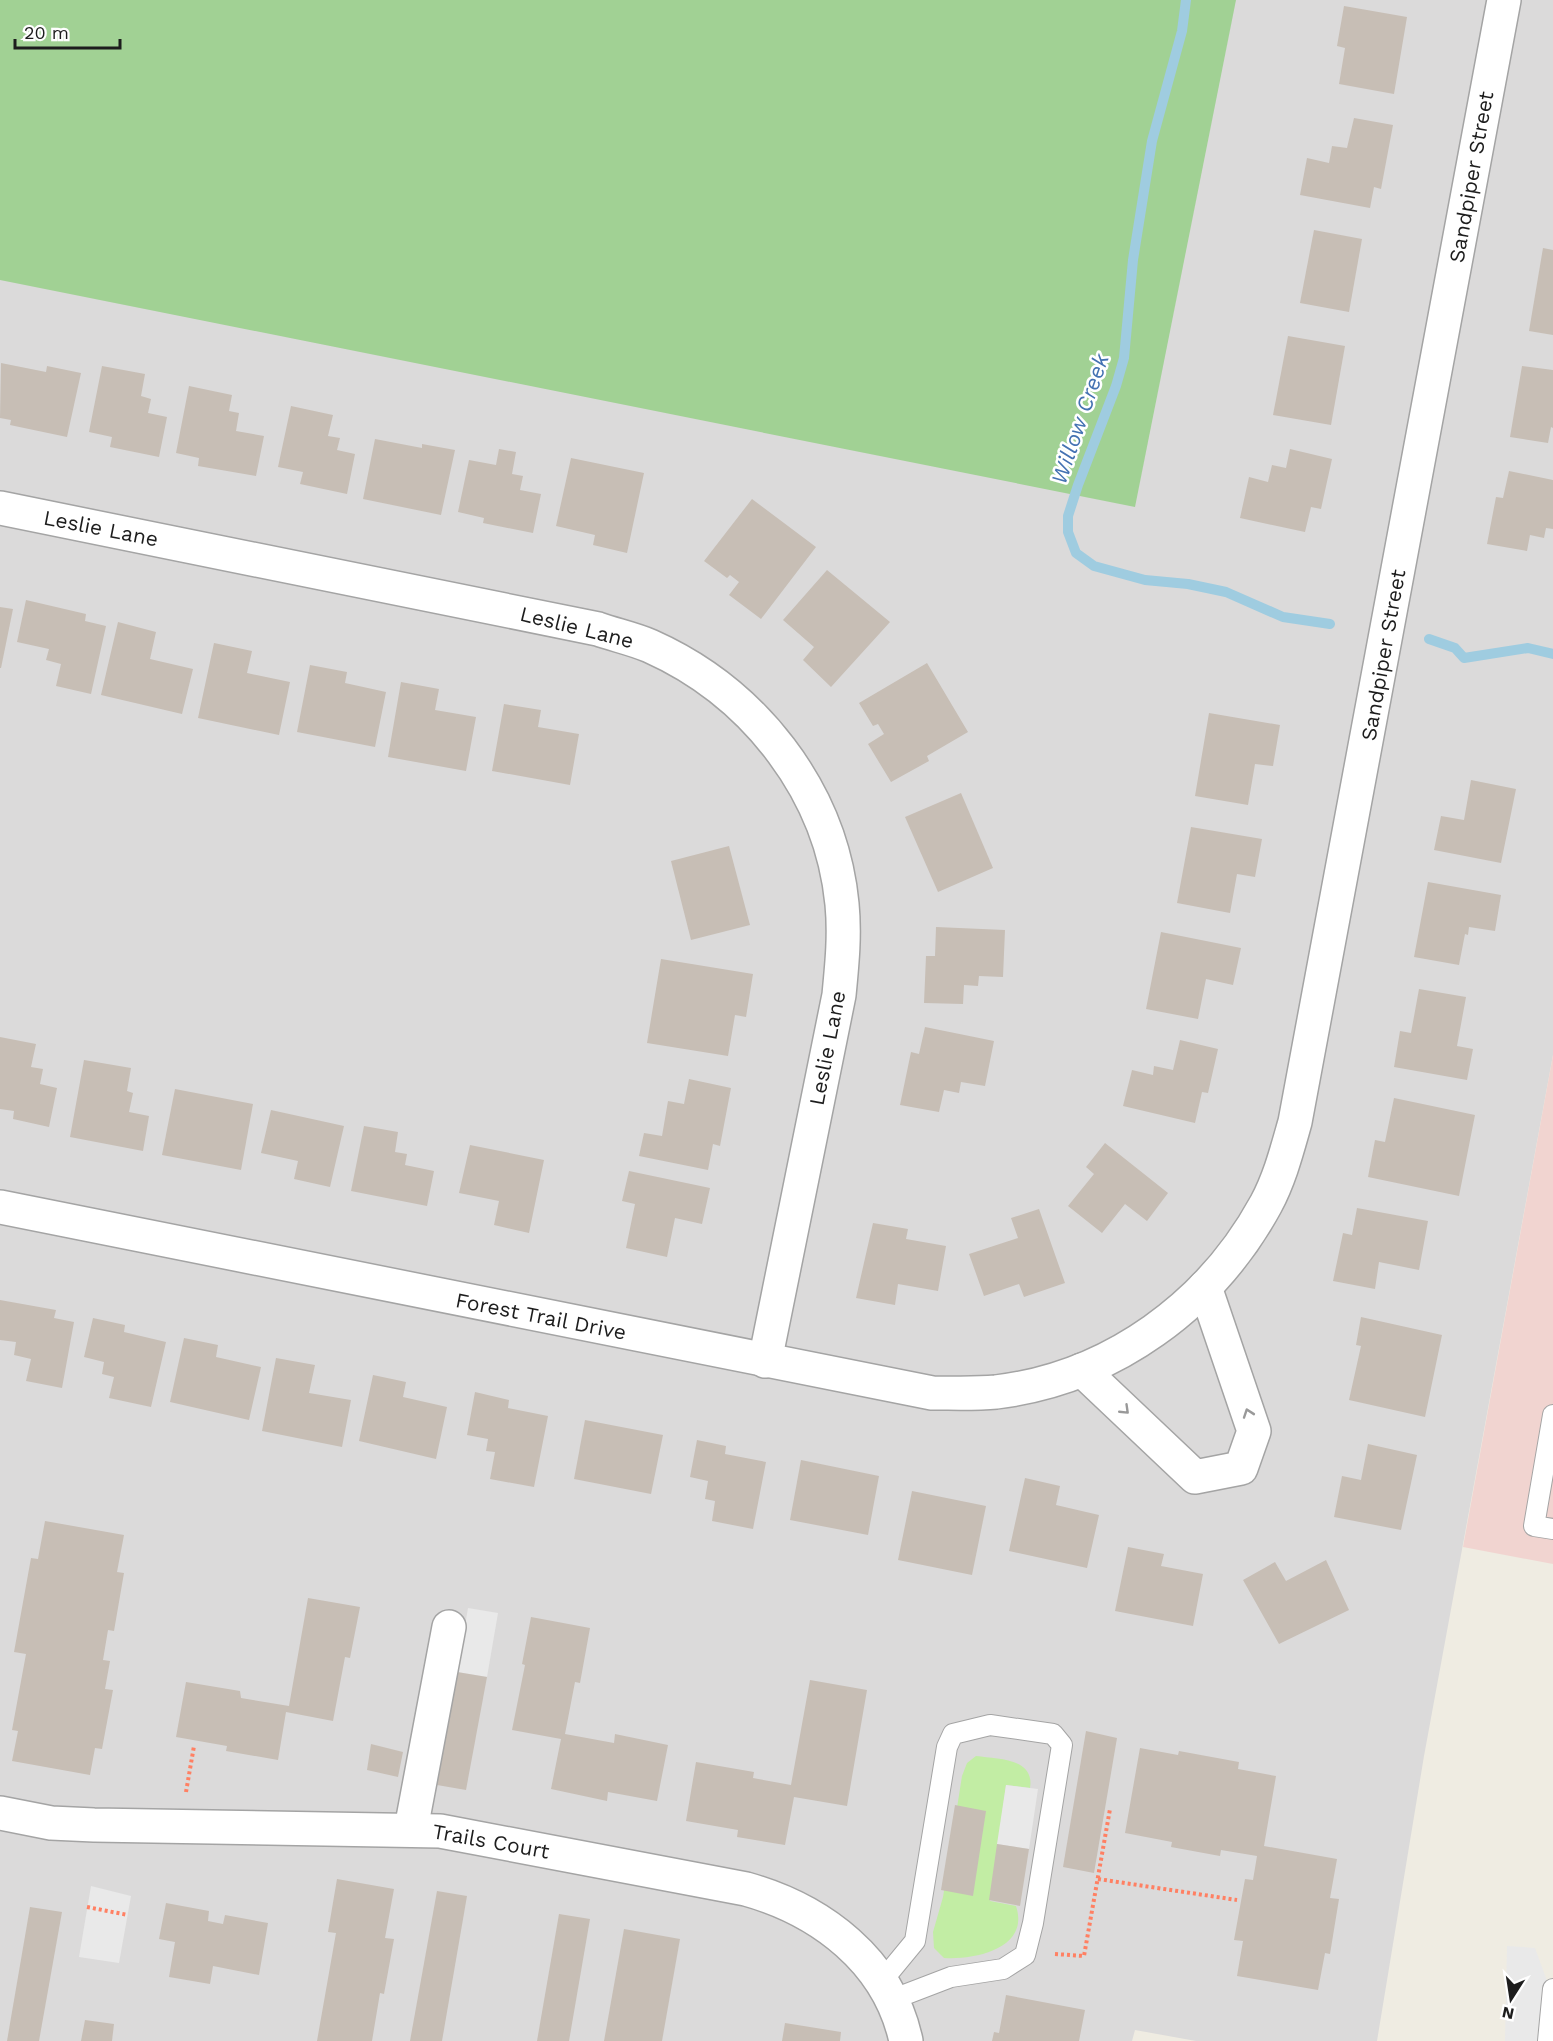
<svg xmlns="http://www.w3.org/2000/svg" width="1553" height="2041" viewBox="0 0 1553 2041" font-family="'Work Sans',sans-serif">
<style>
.residential{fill:#dbdada}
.commercial{fill:#f1d4d0}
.grass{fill:#c2eda4}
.forest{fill:#a1d194}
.parking{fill:#e9e9e9}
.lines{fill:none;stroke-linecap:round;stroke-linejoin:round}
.stream{stroke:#9fcce0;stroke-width:10}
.building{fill:#c7beb5}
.lane-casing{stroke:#a4a4a4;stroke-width:22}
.street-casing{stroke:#a4a4a4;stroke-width:36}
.path{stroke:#ff8063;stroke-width:4;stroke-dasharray:3 3;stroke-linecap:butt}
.lane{stroke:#fff;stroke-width:20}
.street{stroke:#fff;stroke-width:33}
.oneway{stroke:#999}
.labels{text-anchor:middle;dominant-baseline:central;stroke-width:5;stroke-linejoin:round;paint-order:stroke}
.street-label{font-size:21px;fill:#1d1d1d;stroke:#fff}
.water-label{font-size:22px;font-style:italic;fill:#4472b2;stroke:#fff}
</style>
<rect width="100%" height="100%" fill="#efece2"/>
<!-- residential -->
<path class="residential" d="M685,0H1553V1055L1424,1756L1377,2041H1196L1135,2030L1132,2041H0V251Z"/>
<!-- commercial -->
<path class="commercial" d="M1553,1055V1564L1463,1547Z"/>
<!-- grass -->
<path class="grass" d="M976,1756C998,1759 1035,1758 1030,1788L1006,1785L990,1901L1016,1906C1030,1948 976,1960 944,1958L934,1948L933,1932L943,1897L962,1776L967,1763Z"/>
<!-- forest -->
<path class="forest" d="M0,0H1236L1135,507L0,280Z"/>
<!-- parking -->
<g class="parking">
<path d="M468,1608L498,1613L487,1677L457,1672Z"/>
<path d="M1006,1785L1038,1789L1029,1849L997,1844Z"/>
<path d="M91,1886L131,1896L119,1963L79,1957Z"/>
<path d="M1507,1946L1535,1948L1551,1992L1553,2041H1505Z"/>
</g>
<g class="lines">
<!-- stream -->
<g class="stream">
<path d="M1186,0L1182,31L1152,141L1133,260L1124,358L1116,386L1078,485L1068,516V532L1076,553L1094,566L1145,580L1188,584L1226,592L1283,617L1330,624"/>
<path d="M1429,639L1455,648L1464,658L1528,648L1553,654"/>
</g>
</g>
<!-- building -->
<g class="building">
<path d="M1344,6L1407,17L1394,94L1339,84L1345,48L1337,46Z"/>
<path d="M1354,118L1393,125L1381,189L1374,187L1370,208L1300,195L1307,158L1329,163L1332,146L1347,148Z"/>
<path d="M1314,230L1362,239L1349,312L1300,303Z"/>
<path d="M1543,248L1553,250V335L1529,331Z"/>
<path d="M1288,336L1345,346L1331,425L1273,415Z"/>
<path d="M1,363L46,372L47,366L81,373L67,437L10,425L11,420L0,418Z"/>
<path d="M102,366L145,374L141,396L151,399L148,413L167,417L159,457L110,447L112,437L89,432Z"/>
<path d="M1522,366L1553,370V428L1551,427L1548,443L1510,437Z"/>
<path d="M189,386L232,395L229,411L239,413L236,431L264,436L256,476L198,466L199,458L176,453Z"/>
<path d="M291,406L333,415L328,436L340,438L337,450L355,454L347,494L300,484L303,472L278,467Z"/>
<path d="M375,439L422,448V444L455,450L441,515L363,499Z"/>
<path d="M499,449L516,452L512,474L523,476L520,490L541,494L533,533L483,523L484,518L458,512L469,460L496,465Z"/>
<path d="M1290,449L1332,459L1321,509L1311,507L1305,532L1240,518L1249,477L1268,482L1272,465L1286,468Z"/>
<path d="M571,458L644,473L627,553L593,545L595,535L556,526Z"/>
<path d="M1509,471L1553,480V529L1546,528L1544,538L1530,535L1527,551L1487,544L1496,497L1503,498Z"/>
<path d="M752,499L816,547L761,619L729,595L739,582L730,575L727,578L704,561Z"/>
<path d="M827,570L890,622L831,687L803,660L814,647L783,620Z"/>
<path d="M26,600L86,614L85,621L106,626L91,694L56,686L61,664L46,660L49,649L17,642Z"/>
<path d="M0,607L13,609L1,668H0Z"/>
<path d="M118,622L156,632L150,659L193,669L182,714L101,695Z"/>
<path d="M214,643L252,651L247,673L290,682L279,735L198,718Z"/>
<path d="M927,663L968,732L927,756L929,761L891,782L868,744L884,734L878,724L873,726L859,703Z"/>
<path d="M310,665L347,672L345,683L386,692L375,747L297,732Z"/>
<path d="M401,682L439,689L435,710L476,717L466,771L388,757Z"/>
<path d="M504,704L541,710L538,727L579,734L570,785L492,771Z"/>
<path d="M1209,713L1280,725L1273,766L1255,764L1248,805L1195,796Z"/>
<path d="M1471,780L1516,789L1501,863L1434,850L1441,816L1464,820Z"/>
<path d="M961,793L993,868L938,892L905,817Z"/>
<path d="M1191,827L1262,839L1255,877L1237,874L1230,913L1177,903Z"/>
<path d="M729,846L750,925L691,940L671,861Z"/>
<path d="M1428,882L1501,895L1495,931L1469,927L1468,935L1465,934L1459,965L1414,957Z"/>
<path d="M936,927L1005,930L1003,977L979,976L978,986L964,985L963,1004L924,1003L926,956H935Z"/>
<path d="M1161,932L1241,948L1233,985L1206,979L1198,1019L1146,1009Z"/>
<path d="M661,959L753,974L746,1017L735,1015L728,1056L647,1043Z"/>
<path d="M1419,989L1466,997L1457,1046L1473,1049L1467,1080L1394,1067L1400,1031L1411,1033Z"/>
<path d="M925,1027L994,1041L985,1086L961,1082L959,1093L944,1090L939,1112L900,1105L911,1052L919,1054Z"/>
<path d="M0,1037L36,1044L31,1067L43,1069L40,1084L57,1088L49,1127L13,1119L14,1111L0,1109Z"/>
<path d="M1180,1040L1218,1049L1208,1093L1202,1092L1195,1123L1123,1106L1132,1070L1153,1075L1154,1066L1173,1070Z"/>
<path d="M84,1060L131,1068L127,1091L133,1093L129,1112L149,1116L143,1151L70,1137Z"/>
<path d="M689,1079L731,1088L720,1146L713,1144L708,1170L639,1156L644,1133L662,1136L668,1101L684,1104Z"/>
<path d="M175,1089L253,1104L241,1170L162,1155Z"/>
<path d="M1394,1098L1475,1115L1459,1196L1368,1177L1375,1140L1385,1142Z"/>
<path d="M271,1110L344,1126L330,1187L294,1179L298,1161L261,1153Z"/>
<path d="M364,1126L398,1132L395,1152L407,1154L405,1165L434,1171L427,1206L351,1191Z"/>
<path d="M1105,1143L1168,1193L1147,1221L1125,1204L1102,1233L1068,1206L1094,1174L1086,1167Z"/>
<path d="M470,1145L544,1160L529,1233L494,1225L499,1201L459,1193Z"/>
<path d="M629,1171L710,1188L702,1224L675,1218L667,1257L626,1248L635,1204L622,1201Z"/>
<path d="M1357,1208L1428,1221L1419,1270L1379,1262L1375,1289L1333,1281L1343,1233L1352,1235Z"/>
<path d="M1039,1209L1065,1283L1024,1297L1019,1284L984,1296L969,1254L1018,1238L1011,1218Z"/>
<path d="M873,1223L908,1229L906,1239L946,1246L938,1291L898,1284L895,1305L856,1298Z"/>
<path d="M0,1300L56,1310L54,1318L74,1322L62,1388L26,1381L31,1359L14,1355L16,1342L0,1340Z"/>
<path d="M1361,1317L1442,1335L1425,1417L1349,1400L1361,1346L1356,1345Z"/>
<path d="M93,1318L125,1325L124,1332L166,1342L151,1407L109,1398L114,1377L102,1374L104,1362L84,1357Z"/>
<path d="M184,1338L218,1345L216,1357L261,1367L249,1420L170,1402Z"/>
<path d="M276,1358L315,1365L309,1393L351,1400L342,1447L262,1431Z"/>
<path d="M373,1375L406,1382L403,1397L447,1407L436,1459L359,1441Z"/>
<path d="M475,1392L509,1400L508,1408L548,1416L534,1487L490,1479L495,1452L486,1451L488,1439L467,1435Z"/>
<path d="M585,1420L663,1435L651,1494L574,1479Z"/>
<path d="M697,1440L726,1446L725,1454L766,1462L753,1529L712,1521L715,1501L705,1499L708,1481L690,1477Z"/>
<path d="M1368,1444L1417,1455L1401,1530L1334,1517L1342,1476L1361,1480Z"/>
<path d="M801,1460L879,1476L868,1535L790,1520Z"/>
<path d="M1025,1478L1060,1486L1056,1505L1099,1515L1087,1568L1009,1551Z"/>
<path d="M912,1491L986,1506L972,1575L898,1560Z"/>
<path d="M45,1521L124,1535L117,1572L124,1573L114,1631L108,1630L103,1660L110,1661L105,1689L113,1690L102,1749L95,1748L90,1775L12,1761L18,1731L12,1730L26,1654L14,1652L31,1558L38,1559Z"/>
<path d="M1128,1547L1164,1554L1161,1566L1203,1574L1193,1626L1115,1611Z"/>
<path d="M1326,1560L1349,1610L1279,1644L1243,1580L1275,1562L1286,1581Z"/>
<path d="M308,1598L360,1607L350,1658L345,1657L333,1721L286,1712L278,1760L226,1751L227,1746L176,1737L186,1682L240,1691L241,1698L289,1706Z"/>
<path d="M531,1617L590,1628L580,1683L575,1682L565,1734L614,1743L615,1734L668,1745L657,1801L608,1792L607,1801L551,1789L561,1739L512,1730L525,1665L522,1664Z"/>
<path d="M457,1672L487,1677L466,1790L437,1785Z"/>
<path d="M810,1680L867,1690L847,1806L794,1797L785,1845L737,1837L738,1830L686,1821L696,1762L754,1772L753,1778L791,1785Z"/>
<path d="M1086,1731L1117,1738L1094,1873L1063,1867Z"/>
<path d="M371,1744L403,1752L398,1777L367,1770Z"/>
<path d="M1140,1748L1178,1755L1179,1751L1239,1762L1238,1769L1276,1776L1264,1846L1337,1859L1330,1898L1339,1899L1330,1954L1325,1953L1318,1990L1237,1976L1243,1941L1234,1940L1245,1879L1253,1880L1257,1856L1221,1850L1220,1856L1171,1847L1172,1842L1125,1833Z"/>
<path d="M955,1805L986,1811L973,1896L941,1890Z"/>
<path d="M997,1844L1029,1849L1020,1906L989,1900Z"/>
<path d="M337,1879L394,1889L385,1938L394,1939L384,1994L380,1993L372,2041H317L336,1933L328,1932Z"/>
<path d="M437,1891L467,1896L442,2041H410Z"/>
<path d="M166,1903L209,1911L208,1921L223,1924L225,1915L268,1923L259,1975L213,1966L210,1984L169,1977L175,1942L159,1939Z"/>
<path d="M30,1907L62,1912L39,2041H7Z"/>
<path d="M559,1914L590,1919L569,2041H537Z"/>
<path d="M624,1929L680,1939L662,2041H604Z"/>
<path d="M1006,1995L1085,2010L1079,2041H992L994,2032L999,2033Z"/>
<path d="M85,2020L114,2024L112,2041H81Z"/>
<path d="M785,2023L841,2032L840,2041H782Z"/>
</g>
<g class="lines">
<defs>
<g id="lane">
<path d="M1553,1415L1534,1526L1553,1529"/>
<path d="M882,1981L915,1941L947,1747L953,1734L990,1725L1053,1734L1062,1745L1033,1923L1025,1955L1003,1969L951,1977L891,2000"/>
<path d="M1548,2041L1553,1989"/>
</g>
<g id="street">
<path d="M0,508L598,629C615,635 634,639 650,646C753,692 831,790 842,904C845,935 842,964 839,995L765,1361"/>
<path d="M0,1207L932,1393C953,1393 975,1394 996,1392C1112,1378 1211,1305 1266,1204C1280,1178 1287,1150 1295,1122L1504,0"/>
<path d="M1082,1370L1195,1477L1241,1468L1254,1431L1205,1287"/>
<path d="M0,1813L51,1823L94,1825L440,1831L746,1889C821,1910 889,1961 906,2041"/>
<path d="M411,1829L449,1627"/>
</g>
</defs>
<!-- lane casing -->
<use href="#lane" class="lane-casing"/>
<!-- street casing -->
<use href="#street" class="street-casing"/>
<!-- path -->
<g class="path">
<path d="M186,1792L194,1746"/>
<path d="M1098,1879L1237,1900"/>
<path d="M87,1907L128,1915"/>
<path d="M1055,1954L1084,1956L1110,1809"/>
</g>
<!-- lane -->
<use href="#lane" class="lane"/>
<!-- street -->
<use href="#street" class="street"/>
</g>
<!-- one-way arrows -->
<defs><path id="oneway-chevron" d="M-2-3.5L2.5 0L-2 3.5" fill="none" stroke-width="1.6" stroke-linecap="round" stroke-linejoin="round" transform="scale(1.5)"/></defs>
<g class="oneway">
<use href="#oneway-chevron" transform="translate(1125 1410) rotate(44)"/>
<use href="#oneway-chevron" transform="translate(1248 1413) rotate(-109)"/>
</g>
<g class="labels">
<!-- street labels -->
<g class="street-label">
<text transform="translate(1471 177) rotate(-80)">Sandpiper Street</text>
<text transform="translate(101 528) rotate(11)">Leslie Lane</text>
<text transform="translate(577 627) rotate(14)">Leslie Lane</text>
<text transform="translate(1383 655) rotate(-80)">Sandpiper Street</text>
<text transform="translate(827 1048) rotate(-79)">Leslie Lane</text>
<text transform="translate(541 1316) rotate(11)">Forest Trail Drive</text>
<text transform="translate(491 1841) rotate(10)">Trails Court</text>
</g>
<!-- water labels -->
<g class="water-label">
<text transform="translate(1080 419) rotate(-71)">Willow Creek</text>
</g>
</g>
<!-- north arrow -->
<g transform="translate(1511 1999) rotate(192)" stroke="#ffffff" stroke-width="4.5" paint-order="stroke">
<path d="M0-4.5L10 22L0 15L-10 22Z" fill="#1d1d1d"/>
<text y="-9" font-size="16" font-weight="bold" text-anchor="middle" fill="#1d1d1d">N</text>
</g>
<!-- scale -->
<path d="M15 39v9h105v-9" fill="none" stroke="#1d1d1d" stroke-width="3"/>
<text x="24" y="39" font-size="18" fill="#1d1d1d" stroke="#ffffff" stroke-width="4.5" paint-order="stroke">20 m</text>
</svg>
